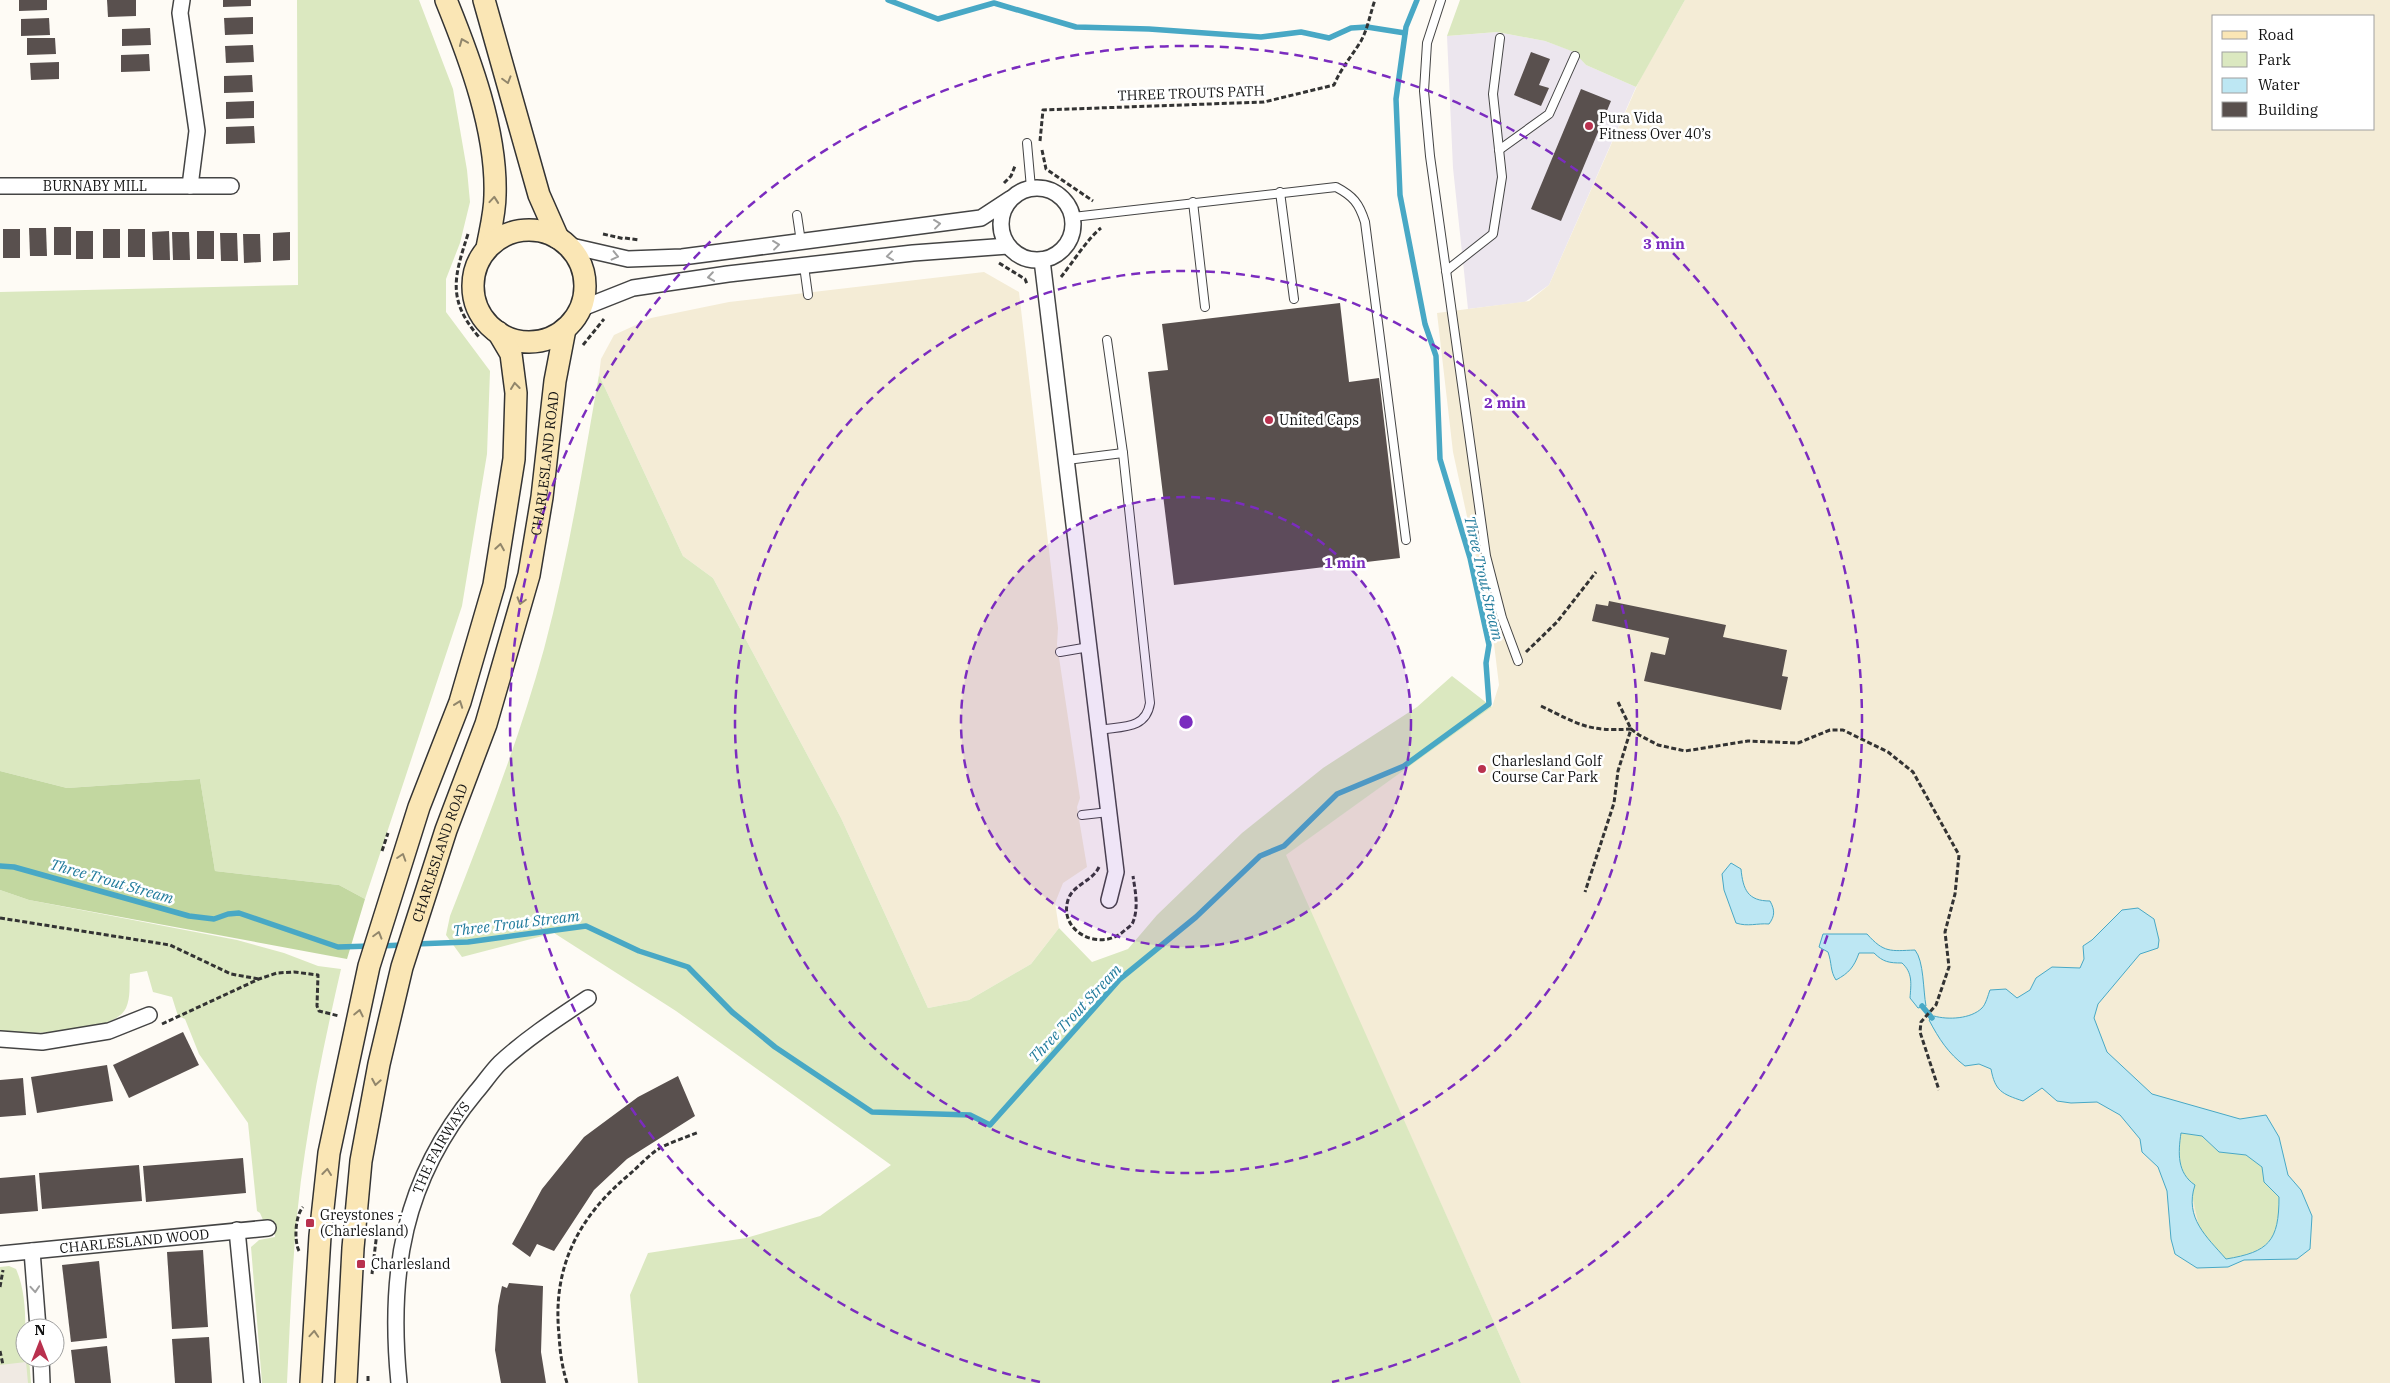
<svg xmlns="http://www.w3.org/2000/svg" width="2390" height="1383" viewBox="0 0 2390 1383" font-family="'IBM Plex Serif',serif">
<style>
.industrial{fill:#ece6ee}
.farmland{fill:#f4ecd6;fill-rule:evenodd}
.green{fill:#dbe8c0}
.forest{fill:#c2d7a0}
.plaza{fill:#f0eae3}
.water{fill:#bde7f3;stroke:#48a8c5;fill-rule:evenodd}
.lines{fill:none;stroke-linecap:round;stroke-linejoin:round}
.stream{stroke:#48a8c5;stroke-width:5.5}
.building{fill:#59504e}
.lane-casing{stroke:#444;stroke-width:10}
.street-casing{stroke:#444;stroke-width:18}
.secondary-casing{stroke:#333;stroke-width:24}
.path{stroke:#333;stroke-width:3;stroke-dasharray:5 2.5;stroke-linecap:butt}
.lane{stroke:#fff;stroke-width:8}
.street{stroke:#fff;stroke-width:15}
.secondary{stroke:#fae6b5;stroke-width:21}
.oneway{stroke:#91866b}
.oneway2{stroke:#a0a0a0}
.ring{fill:none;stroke:#7b2cbf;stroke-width:2.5;stroke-dasharray:9 6}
.poi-dot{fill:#b9314e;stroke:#fff;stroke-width:2}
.labels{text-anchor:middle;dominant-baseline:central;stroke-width:5;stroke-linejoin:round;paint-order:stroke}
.street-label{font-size:14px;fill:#111;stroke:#fff}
.poi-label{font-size:14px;fill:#111;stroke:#fff;text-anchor:start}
.water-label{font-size:15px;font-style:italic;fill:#217b9c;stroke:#fff}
.centre{fill:#7b2cbf;stroke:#fff;stroke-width:2.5}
.ring-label{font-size:15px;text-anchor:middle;font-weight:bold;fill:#7b2cbf;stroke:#fff;stroke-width:5;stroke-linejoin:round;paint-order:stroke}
</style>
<rect width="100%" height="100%" fill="#fefbf5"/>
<!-- industrial -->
<path class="industrial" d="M1497,32L1545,41L1575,52L1586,65L1636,87L1549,285L1525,302L1468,309L1453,168L1447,36Z"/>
<!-- farmland -->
<g class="farmland">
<path d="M1685,0H2390V1383H1521L1285,855L1492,707L1499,685L1493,636L1453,452L1437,313L1529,301L1549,285L1640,79ZM2214,16H2374V129H2214Z"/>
<path d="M984,272L1019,292L1058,628L1057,644L1080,798L1077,807L1087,867L1063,883L1055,903L1059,928L1031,964L969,1000L928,1008L841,818L713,578L683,556L599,375L601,359L614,335L651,318L729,302Z"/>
</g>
<!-- green -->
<g class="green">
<path d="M297,0H419L453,89L467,170L470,202L460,243L446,279V312L490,371L487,454L462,606L365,899L339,885L215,871L200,779L67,788L0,771V292L298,285Z"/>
<path d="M1460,0H1685L1636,87L1586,65L1574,52L1545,41L1497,32L1447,36Z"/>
<path d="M599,375L683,556L713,578L841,818L928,1008L969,1000L1031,964L1059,928L1092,962L1128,949L1157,915L1242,833L1323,768L1417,707L1452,676L1492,707L1286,855L1521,1383H638L630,1295L648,1253L746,1238L820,1216L891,1165L676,1011L554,933L462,957L446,935L450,916C484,829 519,740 544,649C568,559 583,466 599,375Z"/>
<path d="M0,890L29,900L237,940L284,953L318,966L341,969C327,1030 314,1091 305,1152C293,1228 291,1306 287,1383H262L251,1247L259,1240L275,1237L273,1220H263L260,1213L257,1211L248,1123L199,1054L185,1019L178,1016L172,997L153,992L147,971L130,974C129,985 131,997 126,1008C113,1035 26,1034 0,1032Z"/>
<path d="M2181,1133L2202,1136L2219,1152L2247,1155L2262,1167L2264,1182L2279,1197C2279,1241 2269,1251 2226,1259L2200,1231L2189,1181L2181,1169L2179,1150Z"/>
<path d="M9,1266L16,1269C28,1296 25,1329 25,1358H29L31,1383H0V1267Z"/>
</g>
<!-- forest -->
<path class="forest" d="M0,771L67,788L200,779L215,871L339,885L365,899L347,959L29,900L0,890Z"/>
<!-- plaza -->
<path class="plaza" d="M26,1362L28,1383H0V1365Z"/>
<!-- water -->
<g class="water">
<path d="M1731,863L1741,869C1743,890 1748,901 1770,901C1775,910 1775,916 1769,924C1757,923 1748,927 1736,923L1724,890L1722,874Z"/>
<path d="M2138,908L2154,919L2159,940L2158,948L2140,954L2098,1004L2094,1018L2107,1052L2152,1094L2240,1119L2266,1115L2279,1137L2288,1175L2301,1190L2312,1216L2310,1249L2297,1259L2244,1260L2228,1267L2197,1268L2175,1254L2171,1239L2167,1191L2158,1167L2142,1152L2140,1139L2120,1115L2097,1102L2071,1103L2057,1101L2042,1088L2023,1101C2002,1094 1995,1091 1991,1069L1979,1064L1965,1066C1948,1053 1939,1039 1929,1020L1934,1016C1948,1020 1971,1019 1982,1008C1986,1004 1988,995 1990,990L2006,989L2017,998L2030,990L2036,978L2052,967L2080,968L2084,959L2083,946L2092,940L2122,910ZM2181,1133L2202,1136L2219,1152L2246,1155L2262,1167L2264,1182L2279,1197C2279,1241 2269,1252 2226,1259C2207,1237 2184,1218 2195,1185C2177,1173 2178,1153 2181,1133Z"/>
<path d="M1823,934H1867C1884,953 1890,951 1915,950C1924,961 1923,990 1926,1006L1918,1008L1910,998C1911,984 1913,973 1902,963C1889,963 1883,962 1874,953H1859C1854,967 1849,973 1836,980C1830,971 1832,963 1828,952L1819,947Z"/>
</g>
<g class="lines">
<!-- stream -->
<g class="stream">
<path d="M888,0L938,19L994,3L1076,27L1149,29L1261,37L1301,32L1329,38L1351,28L1367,27L1405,33"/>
<path d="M0,866L14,867L189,916L214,919L228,914L239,913L338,947L371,946"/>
<path d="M415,944L468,942L586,926L639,951L688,967L732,1012L775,1047L872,1112L970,1115L990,1125L1120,979L1196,917L1260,856L1284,846L1337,794L1404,766L1489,704L1486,663L1489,645L1470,558L1440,459L1436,356L1425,324L1400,195L1396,99L1406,27L1417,0"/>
<path d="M380,946L403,945"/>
<path d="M1922,1006L1932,1018"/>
</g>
</g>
<!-- building -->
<g class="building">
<path d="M19,0H47V10L19,11Z"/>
<path d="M107,0H136V16L108,17Z"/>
<path d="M223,0H251V6L223,7Z"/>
<path d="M253,17V34L225,35L224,18Z"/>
<path d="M49,18L50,35L21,36V19Z"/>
<path d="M150,28L151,45L122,46V29Z"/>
<path d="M27,38H55L56,54L27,55Z"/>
<path d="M253,45L254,62L226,63L225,46Z"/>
<path d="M1531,52L1550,59L1539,85L1549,88L1541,106L1514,95Z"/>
<path d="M149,54L150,71L121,72V55Z"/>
<path d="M59,62V79L31,80L30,63Z"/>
<path d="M252,75L253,92L224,93V76Z"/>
<path d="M1581,89L1611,101L1561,221L1531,209Z"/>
<path d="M254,101V118L226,119V102Z"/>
<path d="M254,126L255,143L226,144V127Z"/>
<rect x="54" y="227" width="17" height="28"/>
<path d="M29,228H46L47,256H30Z"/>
<rect x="3" y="229" width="17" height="29"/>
<rect x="103" y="229" width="17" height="29"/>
<rect x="128" y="229" width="17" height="28"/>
<rect x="76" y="231" width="17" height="28"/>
<path d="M169,231L170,260H153L152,232Z"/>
<rect x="197" y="231" width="17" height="28"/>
<path d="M172,232H189L190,260H173Z"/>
<path d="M290,232V260L273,261V233Z"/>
<path d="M220,233H237L238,261H221Z"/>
<path d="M243,234H260L261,262L244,263Z"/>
<path d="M1340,303L1349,382L1379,378L1400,558L1174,585L1148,372L1168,370L1162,324Z"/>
<path d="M1609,601L1726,625L1723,637L1787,650L1782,676L1788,677L1781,710L1644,681L1651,652L1665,655L1669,638L1592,621L1596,604L1608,606Z"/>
<path d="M183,1032L199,1065L129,1098L113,1065Z"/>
<path d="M107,1065L113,1101L37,1113L31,1077Z"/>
<path d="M678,1076L695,1116L627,1159L594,1190L554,1251L537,1244L530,1257L512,1244L542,1189L584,1137L638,1097Z"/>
<path d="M23,1078L26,1115L0,1117V1080Z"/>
<path d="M243,1158L246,1193L146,1202L143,1166Z"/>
<path d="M139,1165L142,1201L42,1209L39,1173Z"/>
<path d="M35,1175L38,1211L0,1214V1178Z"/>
<path d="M203,1250L208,1327L172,1329L167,1252Z"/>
<path d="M99,1261L107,1338L71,1342L62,1265Z"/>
<path d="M509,1283L543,1286L541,1352L546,1383H501L495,1350L498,1306L502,1286L507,1288Z"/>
<path d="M209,1337L212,1383H175L172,1339Z"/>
<path d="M107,1346L111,1383H75L71,1350Z"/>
</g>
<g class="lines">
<defs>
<g id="lane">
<path d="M1441,0L1427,43L1424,91L1430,156L1486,556L1502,618L1518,661"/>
<path d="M1027,143L1031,188"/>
<path d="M1499,150L1549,114L1575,56"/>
<path d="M1280,192L1294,299"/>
<path d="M1193,202L1205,307"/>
<path d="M797,215L801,242"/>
<path d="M1073,217L1336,187C1353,196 1359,203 1365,222L1406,540"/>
<path d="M804,266L808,295"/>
<path d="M1446,271L1493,234L1502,177L1493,94L1500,38"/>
<path d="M1067,460L1123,453"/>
<path d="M1060,652L1089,647"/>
<path d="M1099,730C1121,726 1146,730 1150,703L1123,453L1107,340"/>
<path d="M1082,815L1109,812"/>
</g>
<g id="street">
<path d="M182,0L180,13L197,131L190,186"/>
<path id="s1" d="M0,186H231"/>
<circle cx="1037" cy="224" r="36"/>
<path d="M567,245L628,259L682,257L981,218L1010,199"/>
<path d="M1042,260L1116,872L1109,900"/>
<path d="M580,309L633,288L728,274L913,253L1008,246"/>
<path d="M0,1039L42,1042L109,1031L149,1015"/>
<path d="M237,1230L252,1383"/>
<path d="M32,1251L38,1328"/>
<path id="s2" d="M0,1254L268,1228"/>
<path d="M41,1358L42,1383"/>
<path id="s3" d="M399,1383C388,1272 403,1180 476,1092C484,1083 491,1072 500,1063C527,1038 558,1018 588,998"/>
</g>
<g id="secondary">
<path d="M446,0C470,59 497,131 495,195C495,213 490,231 487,248"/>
<path d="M484,0L539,195L558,238"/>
<circle cx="529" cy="286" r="56"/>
<path d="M311,1383L320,1236L329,1153L369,966L419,807L460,702L494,585L514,459L516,393L511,354L498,332"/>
<path id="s4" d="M346,1383L353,1248L361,1161L379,1064L402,967L446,830L486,724L529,575L542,497L555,381L565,329"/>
</g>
</defs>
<!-- lane casing -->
<use href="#lane" class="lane-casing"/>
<!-- street casing -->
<use href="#street" class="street-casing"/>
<!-- secondary casing -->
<use href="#secondary" class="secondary-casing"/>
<!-- path -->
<g class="path">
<path d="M1040,141L1043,110L1264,102L1334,85C1341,68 1352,56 1361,41C1368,28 1370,14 1375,0"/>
<path d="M1042,150L1046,169L1093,201"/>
<path d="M1004,183L1011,176L1015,166"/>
<path d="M468,234C454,277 447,300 479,337"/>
<path d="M603,234L625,239"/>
<path d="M625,238L639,240"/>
<path d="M999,263L1025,279L1027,284"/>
<path d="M1061,277C1073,262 1088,238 1101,228"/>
<path d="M583,345L604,319"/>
<path d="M1526,652L1557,622L1596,572"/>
<path d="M1618,702L1631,729L1639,735L1658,745L1685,751L1748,741L1798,743L1830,730H1843L1888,752L1913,772L1959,855L1955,894L1945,932L1949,967L1936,1005L1921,1022L1920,1032L1939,1090"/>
<path d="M1541,706C1578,724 1588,732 1631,729L1618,771L1614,803L1585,892"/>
<path d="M382,851L388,833"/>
<path d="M1099,867C1092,882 1073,884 1068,900C1058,932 1101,953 1125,930C1128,928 1132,925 1133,922C1139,907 1135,890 1133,876"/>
<path d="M0,918L170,945L231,974L259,979"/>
<path d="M162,1024L259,979L277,973L294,972L318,975L317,1006L319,1011L339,1016"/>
<path d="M299,1251C294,1241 295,1216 303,1207"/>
<path d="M372,1274L377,1232L373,1229"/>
<path d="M0,1287L3,1270"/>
<path d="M0,1351L3,1365"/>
<path d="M368,1376V1383"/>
<path d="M567,1383C562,1367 560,1352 559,1335C552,1266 579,1216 631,1173C640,1165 650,1154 660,1148C672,1142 686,1137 699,1132"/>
</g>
<!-- lane -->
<use href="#lane" class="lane"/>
<!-- street -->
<use href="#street" class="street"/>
<!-- secondary -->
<use href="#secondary" class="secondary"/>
</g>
<!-- one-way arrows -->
<defs><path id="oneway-chevron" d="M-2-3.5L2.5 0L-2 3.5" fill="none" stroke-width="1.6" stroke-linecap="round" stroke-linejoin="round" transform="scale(1.25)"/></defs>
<g class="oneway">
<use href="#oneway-chevron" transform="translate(463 42) rotate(-112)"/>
<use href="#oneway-chevron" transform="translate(507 80) rotate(74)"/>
<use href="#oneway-chevron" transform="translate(494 200) rotate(-85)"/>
<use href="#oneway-chevron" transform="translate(515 386) rotate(-97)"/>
<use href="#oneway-chevron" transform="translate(500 547) rotate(-81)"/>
<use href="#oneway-chevron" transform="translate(521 601) rotate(106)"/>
<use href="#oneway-chevron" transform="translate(459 704) rotate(-70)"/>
<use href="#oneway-chevron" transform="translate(402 857) rotate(-72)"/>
<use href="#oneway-chevron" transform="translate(378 935) rotate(-74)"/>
<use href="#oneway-chevron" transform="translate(359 1013) rotate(-78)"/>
<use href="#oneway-chevron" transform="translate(376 1082) rotate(100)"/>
<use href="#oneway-chevron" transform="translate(327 1172) rotate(-83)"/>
<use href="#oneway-chevron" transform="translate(314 1334) rotate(-86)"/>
</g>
<g class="oneway2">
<use href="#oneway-chevron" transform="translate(937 224) rotate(-7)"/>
<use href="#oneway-chevron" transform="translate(776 245) rotate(-7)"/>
<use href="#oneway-chevron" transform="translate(615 256) rotate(13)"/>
<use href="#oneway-chevron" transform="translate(890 256) rotate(173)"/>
<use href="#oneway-chevron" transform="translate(711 277) rotate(172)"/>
<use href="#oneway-chevron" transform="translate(35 1289) rotate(86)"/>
</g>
<!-- distance rings -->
<circle cx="1186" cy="722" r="225" fill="#7b2cbf" fill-opacity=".12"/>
<g class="ring">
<circle cx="1186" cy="722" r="225"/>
<circle cx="1186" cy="722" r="451"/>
<path d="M1040 1382A676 676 0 1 1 1332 1382"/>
</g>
<!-- markers -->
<g class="poi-dot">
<circle cx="1589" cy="126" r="5"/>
<circle cx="1269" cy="420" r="5"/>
<circle cx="1482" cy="769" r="5"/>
<rect x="305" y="1218" width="10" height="10" rx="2.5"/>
<rect x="356" y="1259" width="10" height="10" rx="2.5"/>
</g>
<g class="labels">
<!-- street labels -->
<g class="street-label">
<text transform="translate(1191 93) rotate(-2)">THREE TROUTS PATH</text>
<text stroke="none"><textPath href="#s1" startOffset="95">BURNABY MILL</textPath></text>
<text stroke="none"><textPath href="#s4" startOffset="946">CHARLESLAND ROAD</textPath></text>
<text stroke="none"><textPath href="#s4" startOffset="541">CHARLESLAND ROAD</textPath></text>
<text stroke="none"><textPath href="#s3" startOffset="244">THE FAIRWAYS</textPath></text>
<text stroke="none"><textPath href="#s2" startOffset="135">CHARLESLAND WOOD</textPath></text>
</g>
<!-- poi labels -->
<g class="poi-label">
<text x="1599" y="118">Pura Vida<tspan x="1599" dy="16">Fitness Over 40’s</tspan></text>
<text x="1279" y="420">United Caps</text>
<text x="1492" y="761">Charlesland Golf<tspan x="1492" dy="16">Course Car Park</tspan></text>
<text x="320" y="1215">Greystones -<tspan x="320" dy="16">(Charlesland)</tspan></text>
<text x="371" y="1264">Charlesland</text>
</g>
<!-- water labels -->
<g class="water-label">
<text transform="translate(1484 578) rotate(77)">Three Trout Stream</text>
<text transform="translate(112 881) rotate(16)">Three Trout Stream</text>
<text transform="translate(516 923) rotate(-7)">Three Trout Stream</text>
<text transform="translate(1075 1013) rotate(-47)">Three Trout Stream</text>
</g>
</g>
<circle cx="1186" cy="722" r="8" class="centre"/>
<g class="ring-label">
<text x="1664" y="249">3 min</text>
<text x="1505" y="408">2 min</text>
<text x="1345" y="568">1 min</text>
</g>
<!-- legend -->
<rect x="2212" y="15" width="162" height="115" fill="#ffffff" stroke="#a0a0a0"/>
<rect x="2222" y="31" width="25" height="8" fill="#fae6b5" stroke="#a0a0a0"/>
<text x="2258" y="40" font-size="15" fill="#111111">Road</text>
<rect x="2222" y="52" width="25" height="15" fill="#dbe8c0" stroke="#a0a0a0"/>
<text x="2258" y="65" font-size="15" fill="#111111">Park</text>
<rect x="2222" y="78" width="25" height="15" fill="#bde7f3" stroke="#a0a0a0"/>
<text x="2258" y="90" font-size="15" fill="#111111">Water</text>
<rect x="2222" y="102" width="25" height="15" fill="#59504e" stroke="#a0a0a0"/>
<text x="2258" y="115" font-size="15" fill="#111111">Building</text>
<!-- north arrow -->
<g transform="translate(40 1343)"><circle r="24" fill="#ffffff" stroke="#a0a0a0"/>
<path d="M0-4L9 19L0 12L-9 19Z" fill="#b9314e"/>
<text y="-8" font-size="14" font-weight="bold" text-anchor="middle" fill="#111111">N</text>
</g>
</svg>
